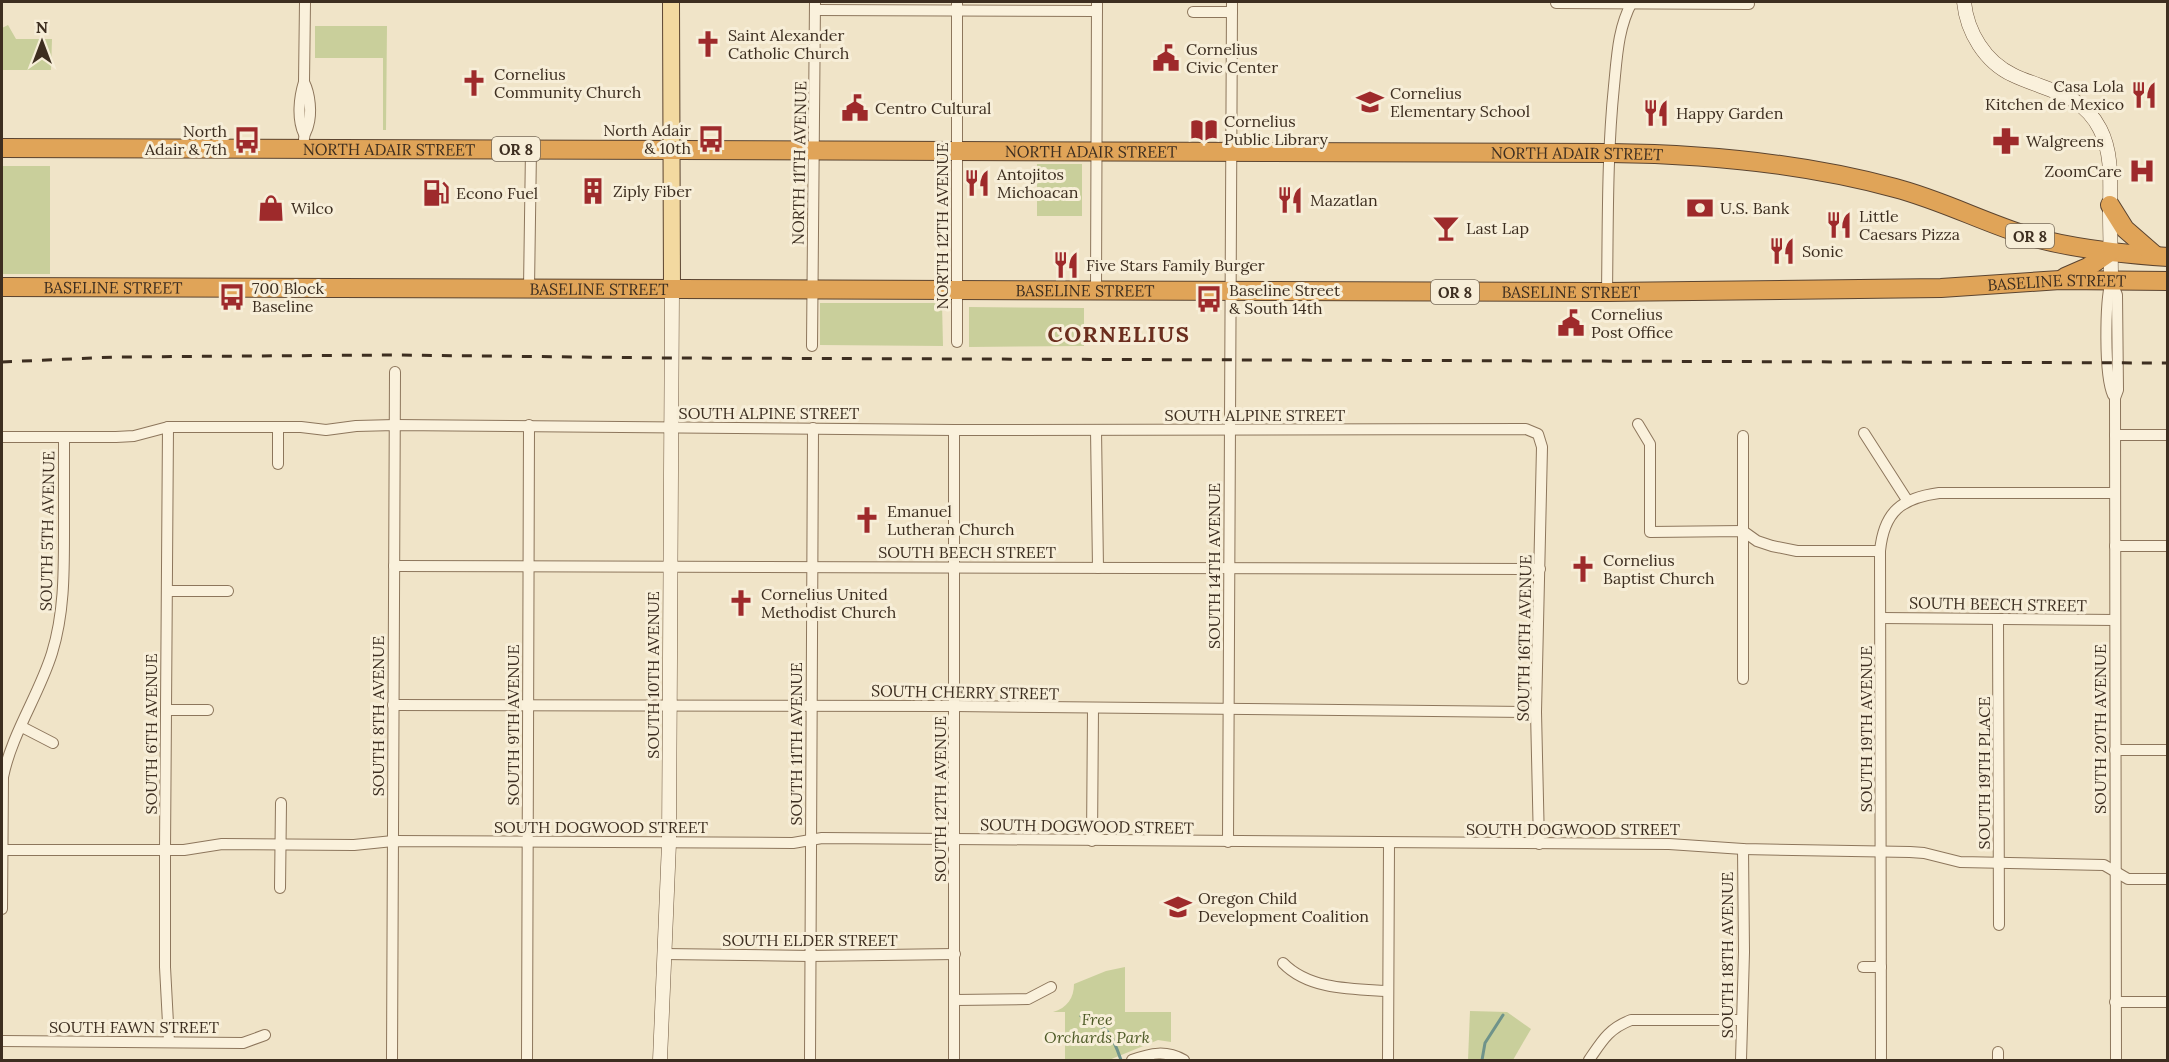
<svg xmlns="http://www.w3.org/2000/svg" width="2169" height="1062" viewBox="0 0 2169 1062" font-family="Lora,serif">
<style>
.green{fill:#c9cf9b}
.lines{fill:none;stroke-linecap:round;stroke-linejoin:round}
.stream{stroke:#6f938a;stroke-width:3}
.street-casing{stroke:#8d765c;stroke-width:12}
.secondary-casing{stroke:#6f573f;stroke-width:15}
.primary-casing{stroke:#5b4430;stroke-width:18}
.highway-casing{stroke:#5b4430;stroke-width:20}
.street{stroke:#faf1dc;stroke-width:10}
.secondary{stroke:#faf1dc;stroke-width:14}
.primary{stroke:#f3d9a0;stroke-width:16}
.highway{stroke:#e0a458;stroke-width:18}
.rail{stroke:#3d2e20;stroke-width:3;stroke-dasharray:10 10;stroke-linecap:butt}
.labels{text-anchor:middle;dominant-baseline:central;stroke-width:6;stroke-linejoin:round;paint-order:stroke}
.shield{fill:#f7eed8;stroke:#756857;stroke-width:1.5}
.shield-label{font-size:15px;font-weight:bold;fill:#3d2e20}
.poi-label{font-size:16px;fill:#3d2e20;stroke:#f7eed8;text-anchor:start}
.street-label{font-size:16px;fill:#3d2e20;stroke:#f7eed8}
.park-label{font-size:16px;font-style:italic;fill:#4d5a26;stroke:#f7eed8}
.district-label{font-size:22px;font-weight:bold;letter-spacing:1.5px;fill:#6b2e1e;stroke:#f7eed8}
</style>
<rect width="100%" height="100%" fill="#f0e4c8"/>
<!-- green -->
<g class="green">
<path d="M8,25L16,39H52L51,70H2V28Z"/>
<path d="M315,26H387L386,130H383V58H315Z"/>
<rect x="1037" y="164" width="45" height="52"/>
<rect x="2" y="166" width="48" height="108"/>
<path d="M820,303H942L943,346L820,345Z"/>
<path d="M969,307L1084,308V346L969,347Z"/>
<path d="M1125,967V1012H1171V1042L1158,1040L1109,1060H1065V1012H1053C1067,1008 1074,998 1074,984L1106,971Z"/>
<path d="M1470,1011L1507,1012L1531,1029L1513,1060H1468Z"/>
</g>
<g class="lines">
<!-- stream -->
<g class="stream">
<path d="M1081,1016C1108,1028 1111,1031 1121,1060"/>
<path d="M1482,1060L1485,1043L1503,1015"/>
</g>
<defs>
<g id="street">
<path d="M1556,3L1749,4"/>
<path d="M815,10L1097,11"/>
<path d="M1193,12H1232"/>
<path d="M304,134C297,119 299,98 304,82L305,2"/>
<path d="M304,139C304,133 307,131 308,126C312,113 310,94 304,82"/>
<path d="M2111,280L2117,295L2118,390L2115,398L2116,1060"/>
<path d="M2111,280C2105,302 2104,375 2113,395"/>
<path d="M529,288L531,149"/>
<path d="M1096,291L1097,2"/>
<path d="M1607,292C1608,223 1607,154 1614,86C1617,56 1618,28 1632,2"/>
<path d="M957,342V2"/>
<path d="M812,346L815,2"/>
<path d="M1638,424L1650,444V532L1743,531L1757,541L1772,546L1797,551H1880"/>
<path d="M168,427L165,850V967L169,1042"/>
<path d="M278,427V464"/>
<path d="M954,430V1060"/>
<path d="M1096,430L1098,568"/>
<path d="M1864,433L1907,500"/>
<path d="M2115,435H2168"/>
<path d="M1743,436V679"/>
<path d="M2,437H116L134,436L168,427H301L326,430L356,426L395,425L954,430L1526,429L1538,434L1542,447L1536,712L1539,844"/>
<path d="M2115,546H2168"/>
<path d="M394,566L1540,569"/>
<path d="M167,591H228"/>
<path d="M1881,618L2115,620"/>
<path d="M1998,620L1999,925"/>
<path d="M393,705L954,706L1536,712"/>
<path d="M166,710H208"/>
<path d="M22,727L53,743"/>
<path d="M2115,750H2168"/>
<path d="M1092,841L1093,708"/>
<path d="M1228,842L1232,2"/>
<path d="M2,850H184L222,844L354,845L393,841L793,843L822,838L1669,844L1743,849L1910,852L1924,853L1960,862L2104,865L2128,879H2168"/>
<path d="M280,888L281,803"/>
<path d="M2,909L3,777C12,733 39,695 52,653C64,614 64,574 64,534C64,502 64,470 64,437"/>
<path d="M664,954L810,956L955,954"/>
<path d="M1283,963C1309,990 1353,989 1388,991"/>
<path d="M1863,967H1881"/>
<path d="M955,1000L1028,999L1051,987"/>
<path d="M2115,1002H2168"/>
<path d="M2,1041L243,1043L265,1035"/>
<path d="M392,1060L395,372"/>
<path d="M527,1060L529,425"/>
<path d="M810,1060L813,428"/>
<path d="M1132,1060C1151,1053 1166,1050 1184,1060"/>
<path d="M1388,1060L1389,843"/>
<path d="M1589,1060C1602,1041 1608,1029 1631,1020H1742"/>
<path d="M1741,1060L1744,952L1743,849"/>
<path d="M1881,1060L1880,551C1884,511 1902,498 1939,493H2115"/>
<path d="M1998,1060V1052"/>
</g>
<g id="secondary">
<path d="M1964,2C1967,32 1985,62 2013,75C2046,91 2081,92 2100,129C2113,154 2110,184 2110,211C2110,234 2111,257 2111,280"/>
<path d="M660,1060L669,843L672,290"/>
</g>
<path id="primary" d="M671,2L672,290"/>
<g id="highway">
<path id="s1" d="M2,148L1610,153C1706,154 1802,163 1895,188C1941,200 1983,222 2028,236C2073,249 2121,254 2168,257"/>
<path d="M2110,205L2125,229L2156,256"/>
<path d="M2065,277L2088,267L2110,252"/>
<path id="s2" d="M2,287L1607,292L1941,288L2060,280L2168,281"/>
</g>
</defs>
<!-- street casing -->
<use href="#street" class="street-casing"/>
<!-- secondary casing -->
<use href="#secondary" class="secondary-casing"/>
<!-- primary casing -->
<use href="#primary" class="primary-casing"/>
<!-- highway casing -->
<use href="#highway" class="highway-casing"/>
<!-- street -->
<use href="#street" class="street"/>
<!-- secondary -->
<use href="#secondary" class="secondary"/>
<!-- primary -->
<use href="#primary" class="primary"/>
<!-- highway -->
<use href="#highway" class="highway"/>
<!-- rail -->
<path class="rail" d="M2,362L115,357L391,355L671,358L2168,363"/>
</g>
<!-- icons -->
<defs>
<symbol id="church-bare" viewBox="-9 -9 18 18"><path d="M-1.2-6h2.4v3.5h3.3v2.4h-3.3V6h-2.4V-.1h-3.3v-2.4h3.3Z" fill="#9e2a2b" stroke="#f7eed8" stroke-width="2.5" paint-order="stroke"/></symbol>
<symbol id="civic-bare" viewBox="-9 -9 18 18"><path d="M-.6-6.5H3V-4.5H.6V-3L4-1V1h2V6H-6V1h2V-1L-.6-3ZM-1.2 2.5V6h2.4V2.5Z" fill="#9e2a2b" stroke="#f7eed8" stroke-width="2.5" paint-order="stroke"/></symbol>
<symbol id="restaurant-bare" viewBox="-9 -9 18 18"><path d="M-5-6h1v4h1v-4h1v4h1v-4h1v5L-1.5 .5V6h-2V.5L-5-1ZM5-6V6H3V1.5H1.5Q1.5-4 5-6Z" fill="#9e2a2b" stroke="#f7eed8" stroke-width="2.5" paint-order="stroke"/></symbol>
<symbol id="school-bare" viewBox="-9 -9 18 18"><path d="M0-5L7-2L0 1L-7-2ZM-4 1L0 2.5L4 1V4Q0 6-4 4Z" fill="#9e2a2b" stroke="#f7eed8" stroke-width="2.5" paint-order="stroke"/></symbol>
<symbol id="library-bare" viewBox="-9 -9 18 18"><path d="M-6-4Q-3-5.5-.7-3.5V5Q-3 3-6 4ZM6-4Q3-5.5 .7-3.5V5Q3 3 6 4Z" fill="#9e2a2b" stroke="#f7eed8" stroke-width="2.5" paint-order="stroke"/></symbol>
<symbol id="bus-bare" viewBox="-9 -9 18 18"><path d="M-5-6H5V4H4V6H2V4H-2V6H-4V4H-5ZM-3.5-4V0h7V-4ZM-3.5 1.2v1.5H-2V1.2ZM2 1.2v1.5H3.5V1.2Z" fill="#9e2a2b" stroke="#f7eed8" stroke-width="2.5" paint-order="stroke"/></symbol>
<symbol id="pharmacy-bare" viewBox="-9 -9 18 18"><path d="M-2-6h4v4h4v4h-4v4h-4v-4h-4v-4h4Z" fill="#9e2a2b" stroke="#f7eed8" stroke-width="2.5" paint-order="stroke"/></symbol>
<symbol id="hospital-bare" viewBox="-9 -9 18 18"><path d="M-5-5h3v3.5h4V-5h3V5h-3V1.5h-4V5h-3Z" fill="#9e2a2b" stroke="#f7eed8" stroke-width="2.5" paint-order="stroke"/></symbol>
<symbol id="building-bare" viewBox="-9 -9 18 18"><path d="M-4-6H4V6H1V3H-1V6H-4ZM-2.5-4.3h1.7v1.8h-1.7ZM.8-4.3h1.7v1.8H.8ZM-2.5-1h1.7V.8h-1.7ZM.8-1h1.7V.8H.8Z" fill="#9e2a2b" stroke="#f7eed8" stroke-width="2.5" paint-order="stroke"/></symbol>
<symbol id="fuel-bare" viewBox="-9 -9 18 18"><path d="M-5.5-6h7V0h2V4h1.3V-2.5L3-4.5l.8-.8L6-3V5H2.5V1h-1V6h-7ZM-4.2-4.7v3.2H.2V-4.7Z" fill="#9e2a2b" stroke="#f7eed8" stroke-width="2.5" paint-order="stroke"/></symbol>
<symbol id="shop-bare" viewBox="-9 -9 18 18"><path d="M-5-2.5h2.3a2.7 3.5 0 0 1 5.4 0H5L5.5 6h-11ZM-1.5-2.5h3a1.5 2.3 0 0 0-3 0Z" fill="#9e2a2b" stroke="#f7eed8" stroke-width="2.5" paint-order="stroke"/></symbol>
<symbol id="bank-bare" viewBox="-9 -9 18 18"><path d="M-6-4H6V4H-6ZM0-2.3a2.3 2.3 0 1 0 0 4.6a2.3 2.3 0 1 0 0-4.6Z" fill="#9e2a2b" stroke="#f7eed8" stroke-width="2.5" paint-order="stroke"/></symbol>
<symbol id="bar-bare" viewBox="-9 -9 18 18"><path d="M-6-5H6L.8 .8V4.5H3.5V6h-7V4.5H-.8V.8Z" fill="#9e2a2b" stroke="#f7eed8" stroke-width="2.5" paint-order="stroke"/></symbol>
</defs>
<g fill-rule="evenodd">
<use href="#church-bare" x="689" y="25" width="38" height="38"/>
<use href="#civic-bare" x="1147" y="39" width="38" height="38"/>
<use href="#church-bare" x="455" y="64" width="38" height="38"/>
<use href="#restaurant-bare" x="2125" y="76" width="38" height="38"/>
<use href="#school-bare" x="1351" y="83" width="38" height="38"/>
<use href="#civic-bare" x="836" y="89" width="38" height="38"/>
<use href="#restaurant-bare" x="1637" y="94" width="38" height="38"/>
<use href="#library-bare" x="1185" y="111" width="38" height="38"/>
<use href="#bus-bare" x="692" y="120" width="38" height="38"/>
<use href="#bus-bare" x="228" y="121" width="38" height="38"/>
<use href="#pharmacy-bare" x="1987" y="122" width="38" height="38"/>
<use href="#hospital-bare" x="2123" y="152" width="38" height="38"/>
<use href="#restaurant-bare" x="958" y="164" width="38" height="38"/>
<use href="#building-bare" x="574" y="172" width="38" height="38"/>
<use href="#fuel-bare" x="417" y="174" width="38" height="38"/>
<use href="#restaurant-bare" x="1271" y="181" width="38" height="38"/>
<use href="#shop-bare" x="252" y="189" width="38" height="38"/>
<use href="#bank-bare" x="1681" y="189" width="38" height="38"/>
<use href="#restaurant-bare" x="1820" y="206" width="38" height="38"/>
<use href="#bar-bare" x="1427" y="209" width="38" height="38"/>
<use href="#restaurant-bare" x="1763" y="232" width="38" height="38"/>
<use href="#restaurant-bare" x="1047" y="246" width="38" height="38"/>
<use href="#bus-bare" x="213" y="278" width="38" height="38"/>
<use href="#bus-bare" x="1190" y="280" width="38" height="38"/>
<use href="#civic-bare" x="1552" y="304" width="38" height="38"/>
<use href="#church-bare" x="848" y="501" width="38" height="38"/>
<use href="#church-bare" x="1564" y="550" width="38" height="38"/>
<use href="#church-bare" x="722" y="584" width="38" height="38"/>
<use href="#school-bare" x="1159" y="888" width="38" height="38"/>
</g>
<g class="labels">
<!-- shield labels -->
<g class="shield">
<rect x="492" y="137" width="48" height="24" rx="4.5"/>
<rect x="2006" y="224" width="48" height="24" rx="4.5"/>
<rect x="1431" y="280" width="48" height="24" rx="4.5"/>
</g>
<g class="shield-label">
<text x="516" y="149">OR 8</text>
<text x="2030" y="236">OR 8</text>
<text x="1455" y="292">OR 8</text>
</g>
<!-- poi labels -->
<g class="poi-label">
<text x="728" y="35">Saint Alexander<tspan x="728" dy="18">Catholic Church</tspan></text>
<text x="1186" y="49">Cornelius<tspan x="1186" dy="18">Civic Center</tspan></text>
<text x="494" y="74">Cornelius<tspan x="494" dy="18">Community Church</tspan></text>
<text x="2124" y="86" text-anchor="end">Casa Lola<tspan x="2124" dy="18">Kitchen de Mexico</tspan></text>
<text x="1390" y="93">Cornelius<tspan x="1390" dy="18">Elementary School</tspan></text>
<text x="875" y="108">Centro Cultural</text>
<text x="1676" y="113">Happy Garden</text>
<text x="1224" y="121">Cornelius<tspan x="1224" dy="18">Public Library</tspan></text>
<text x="691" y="130" text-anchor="end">North Adair<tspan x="691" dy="18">&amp; 10th</tspan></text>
<text x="227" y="131" text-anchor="end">North<tspan x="227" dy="18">Adair &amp; 7th</tspan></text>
<text x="2026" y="141">Walgreens</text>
<text x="2122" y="171" text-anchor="end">ZoomCare</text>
<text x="997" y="174">Antojitos<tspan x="997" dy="18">Michoacan</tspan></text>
<text x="613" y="191">Ziply Fiber</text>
<text x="456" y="193">Econo Fuel</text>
<text x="1310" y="200">Mazatlan</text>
<text x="291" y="208">Wilco</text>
<text x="1720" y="208">U.S. Bank</text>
<text x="1859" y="216">Little<tspan x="1859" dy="18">Caesars Pizza</tspan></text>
<text x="1466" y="228">Last Lap</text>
<text x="1802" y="251">Sonic</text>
<text x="1086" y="265">Five Stars Family Burger</text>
<text x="252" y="288">700 Block<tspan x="252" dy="18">Baseline</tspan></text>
<text x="1229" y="290">Baseline Street<tspan x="1229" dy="18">&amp; South 14th</tspan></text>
<text x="1591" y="314">Cornelius<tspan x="1591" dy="18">Post Office</tspan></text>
<text x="887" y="511">Emanuel<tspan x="887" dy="18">Lutheran Church</tspan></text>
<text x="1603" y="560">Cornelius<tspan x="1603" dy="18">Baptist Church</tspan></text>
<text x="761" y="594">Cornelius United<tspan x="761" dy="18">Methodist Church</tspan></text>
<text x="1198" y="898">Oregon Child<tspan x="1198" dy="18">Development Coalition</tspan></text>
</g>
<!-- street labels -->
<g class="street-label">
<text stroke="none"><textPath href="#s1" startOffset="387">NORTH ADAIR STREET</textPath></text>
<text stroke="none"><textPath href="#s1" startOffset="1089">NORTH ADAIR STREET</textPath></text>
<text stroke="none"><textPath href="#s1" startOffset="1575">NORTH ADAIR STREET</textPath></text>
<text transform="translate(799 163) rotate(-89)">NORTH 11TH AVENUE</text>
<text transform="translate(942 226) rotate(-90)">NORTH 12TH AVENUE</text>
<text stroke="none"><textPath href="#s2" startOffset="2055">BASELINE STREET</textPath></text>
<text stroke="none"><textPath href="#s2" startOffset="111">BASELINE STREET</textPath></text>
<text stroke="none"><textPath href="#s2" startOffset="597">BASELINE STREET</textPath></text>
<text stroke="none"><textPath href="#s2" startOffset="1083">BASELINE STREET</textPath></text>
<text stroke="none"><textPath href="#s2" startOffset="1569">BASELINE STREET</textPath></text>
<text x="769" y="413">SOUTH ALPINE STREET</text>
<text x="1255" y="415">SOUTH ALPINE STREET</text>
<text transform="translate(47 531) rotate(-89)">SOUTH 5TH AVENUE</text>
<text x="967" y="552">SOUTH BEECH STREET</text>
<text transform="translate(1214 566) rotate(-90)">SOUTH 14TH AVENUE</text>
<text transform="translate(1998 604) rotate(1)">SOUTH BEECH STREET</text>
<text transform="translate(1524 638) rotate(-89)">SOUTH 16TH AVENUE</text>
<text transform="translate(653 675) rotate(-90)">SOUTH 10TH AVENUE</text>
<text transform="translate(965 692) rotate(1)">SOUTH CHERRY STREET</text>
<text transform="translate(378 716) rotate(-90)">SOUTH 8TH AVENUE</text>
<text transform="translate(513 725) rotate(-90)">SOUTH 9TH AVENUE</text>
<text transform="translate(1866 729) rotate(-90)">SOUTH 19TH AVENUE</text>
<text transform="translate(2100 729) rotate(-90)">SOUTH 20TH AVENUE</text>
<text transform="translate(151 734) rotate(-90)">SOUTH 6TH AVENUE</text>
<text transform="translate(796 744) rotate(-90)">SOUTH 11TH AVENUE</text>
<text transform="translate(1984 773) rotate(-90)">SOUTH 19TH PLACE</text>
<text transform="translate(940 799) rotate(-90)">SOUTH 12TH AVENUE</text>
<text transform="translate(1087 826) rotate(1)">SOUTH DOGWOOD STREET</text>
<text x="601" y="827">SOUTH DOGWOOD STREET</text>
<text x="1573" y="829">SOUTH DOGWOOD STREET</text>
<text x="810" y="940">SOUTH ELDER STREET</text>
<text transform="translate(1727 955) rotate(-90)">SOUTH 18TH AVENUE</text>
<text x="134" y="1027">SOUTH FAWN STREET</text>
</g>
<!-- park labels -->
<g class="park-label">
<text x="1097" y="1019">Free<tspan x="1097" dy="18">Orchards Park</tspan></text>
</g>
<!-- district labels -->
<g class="district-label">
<text x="1119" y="334">CORNELIUS</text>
</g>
</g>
<!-- border -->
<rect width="2169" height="1062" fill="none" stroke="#3d2e20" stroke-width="6"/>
<!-- north arrow -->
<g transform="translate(42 42)" stroke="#f7eed8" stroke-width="4.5" paint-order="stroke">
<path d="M0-4.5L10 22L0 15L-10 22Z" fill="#3d2e20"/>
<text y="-9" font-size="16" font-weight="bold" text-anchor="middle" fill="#3d2e20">N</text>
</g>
</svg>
